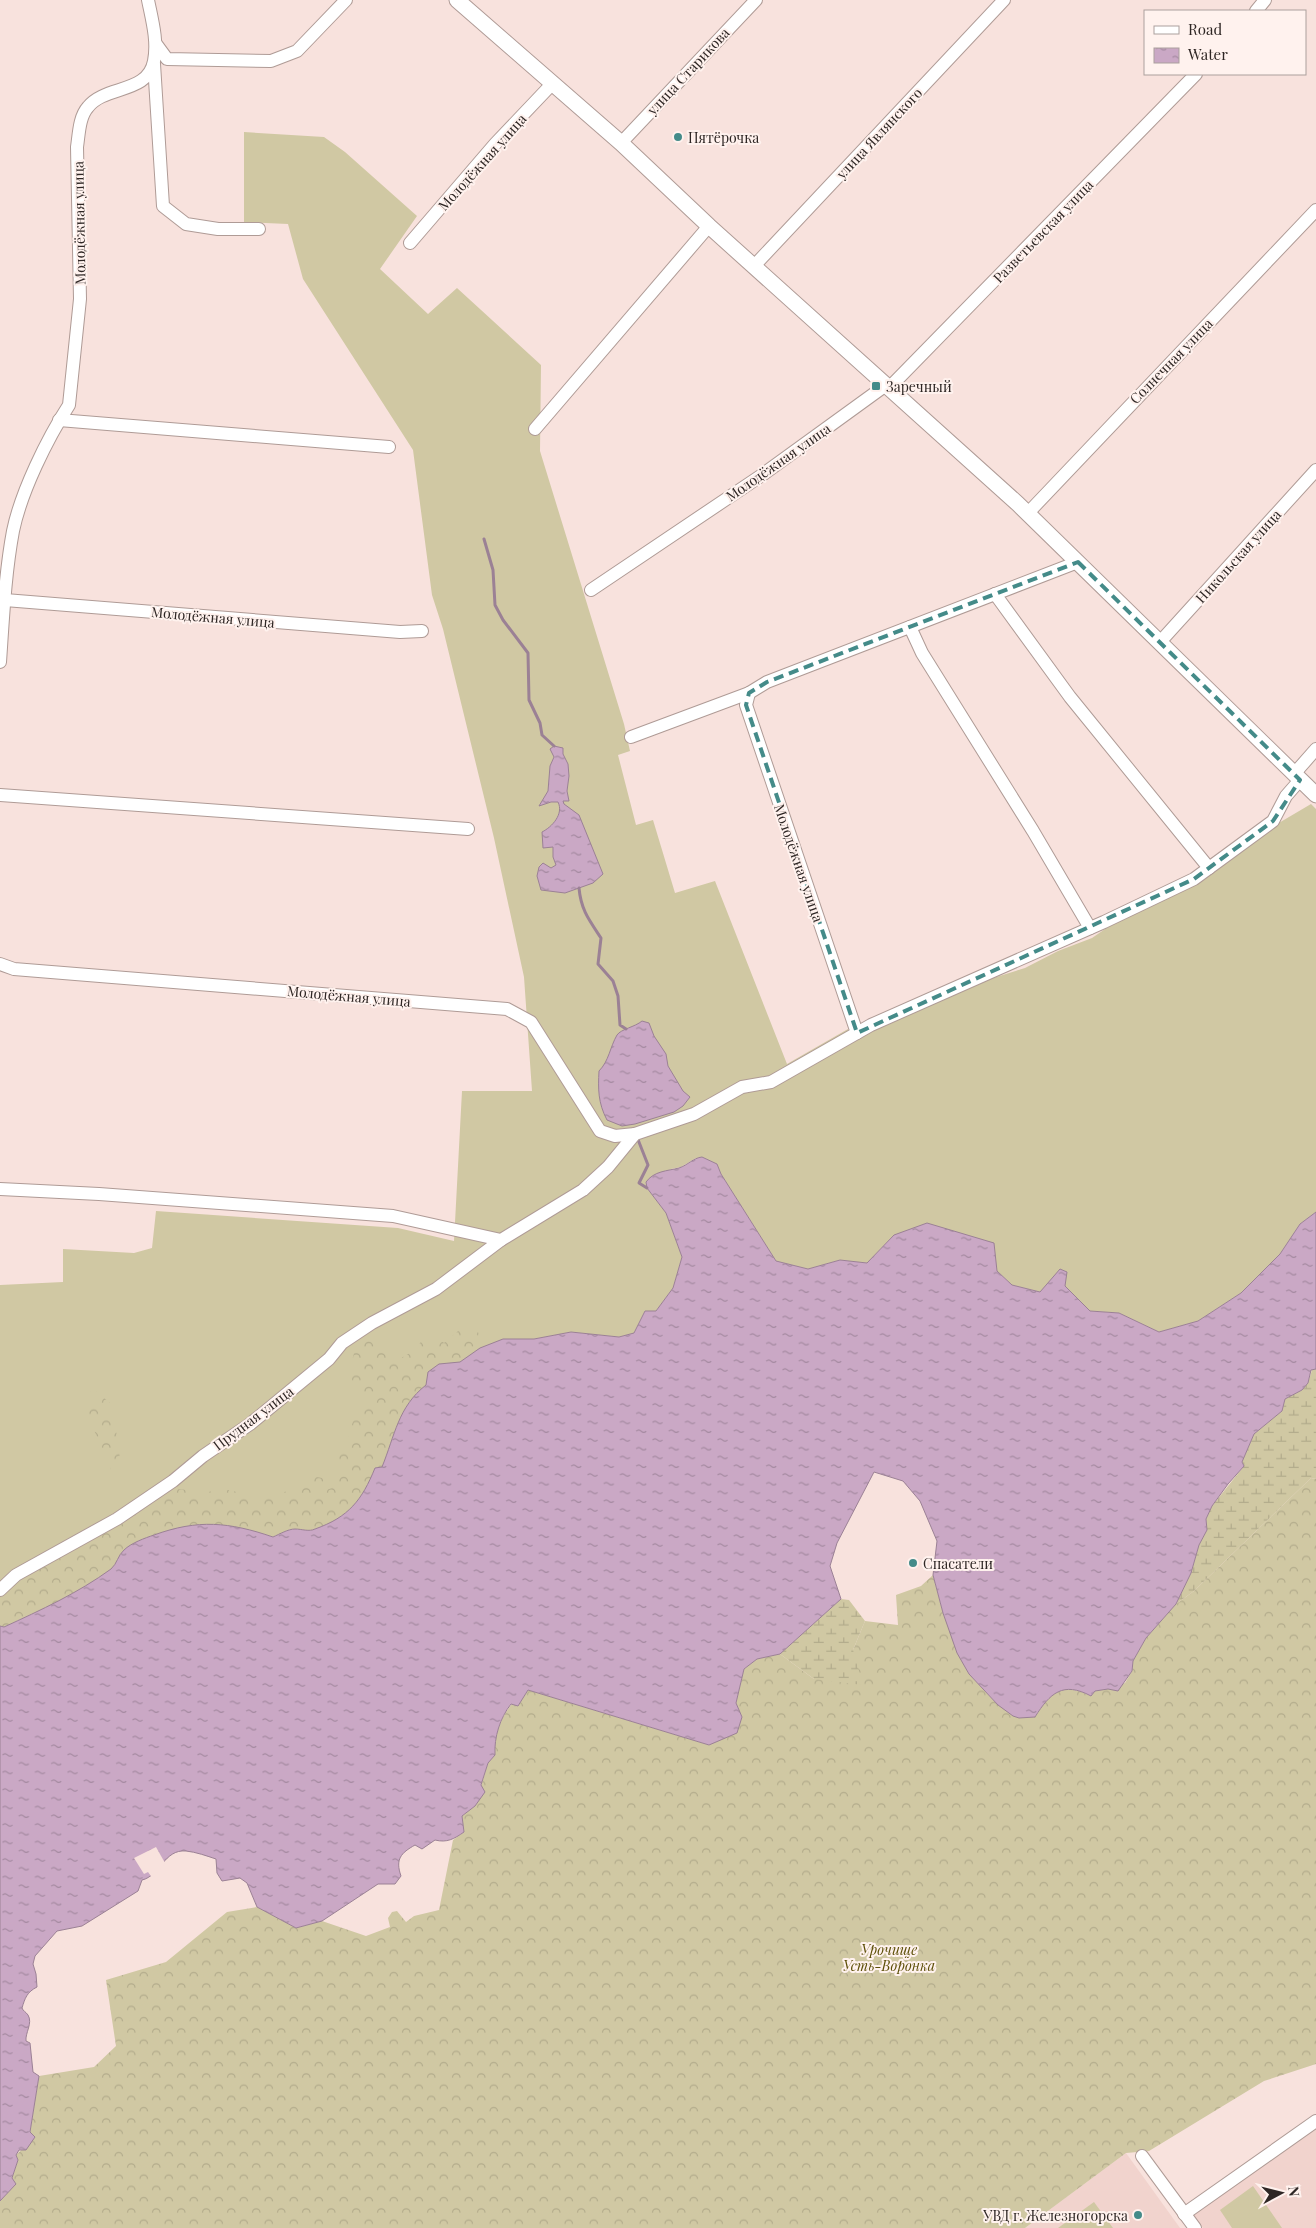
<svg xmlns="http://www.w3.org/2000/svg" width="1316" height="2228" viewBox="0 0 1316 2228" font-family="'Playfair Display',serif">
<style>
.built{fill:#f1d3cd}
.grass{fill:#d0c8a3}
.forest{fill:url(#forest-crowns)}
.wetland{fill:url(#wetland-marsh)}
.water{fill:url(#water-ripples);stroke:#9b8195}
.pier{fill:#f8e2dd}
.lines{fill:none;stroke-linecap:round;stroke-linejoin:round}
.stream{stroke:#9b8195;stroke-width:3}
.minor-casing{stroke:#af9b96;stroke-width:14}
.tertiary-casing{stroke:#af9b96;stroke-width:17}
.minor{stroke:#fff;stroke-width:12}
.tertiary{stroke:#fff;stroke-width:15}
.marked{fill:none;stroke:#448b89;stroke-width:4;stroke-dasharray:10 6;stroke-linejoin:round}
.poi-dot{fill:#448b89;stroke:#fff2ee;stroke-width:2}
.labels{text-anchor:middle;dominant-baseline:central;stroke-width:4;stroke-linejoin:round;paint-order:stroke}
.street-label{font-size:14px;fill:#2e2624;stroke:#fff2ee}
.poi-label{font-size:14px;fill:#2e2624;stroke:#fff2ee;text-anchor:start}
.park-label{font-size:14px;font-style:italic;fill:#5d4f07;stroke:#fff2ee}
</style>
<defs>
<pattern id="forest-crowns" width="20" height="18" patternUnits="userSpaceOnUse" patternTransform="scale(1.25)"><rect width="20" height="18" fill="#d0c8a3"/><path d="M2 6a3 3 0 1 1 6 0M12 15a3 3 0 1 1 6 0" fill="none" stroke="#b3ac8c"/></pattern>
<pattern id="wetland-marsh" width="20" height="14" patternUnits="userSpaceOnUse" patternTransform="scale(1.25)"><rect width="20" height="14" fill="#d0c8a3"/><path d="M1 5h8M5 5V1M11 12h8M15 12V8" fill="none" stroke="#b3ac8c"/></pattern>
<pattern id="water-ripples" width="26" height="14" patternUnits="userSpaceOnUse" patternTransform="scale(1.25)"><rect width="26" height="14" fill="#caa8c5"/><path d="M2 4q2-2 4 0t4 0M15 11q2-2 4 0t4 0" fill="none" stroke="#a489a0"/></pattern>
</defs>
<rect width="100%" height="100%" fill="#f8e2dd"/>
<!-- built -->
<g class="built">
<path d="M1316,2126V2228H1203L1192,2213Z"/>
<path d="M1126,2153L1180,2228H1025Z"/>
</g>
<!-- grass -->
<g class="grass">
<path d="M244,132L324,137L345,152L417,216L380,269L428,314L457,288L541,365L540,451L624,724L630,751L618,755L636,825L653,820L675,893L715,881L787,1064L848,1029L854,1040L877,1027L993,978L1025,968L1058,951L1092,938L1108,927L1179,893L1272,827L1311,804L1316,809V1212L1300,1224L1280,1254L1241,1293L1198,1321L1159,1332L1119,1313L1090,1311L1065,1286L1040,1292L1012,1285L997,1271L894,1235L867,1263L840,1260L808,1269L776,1261L721,1174L717,1164L696,1158L681,1167L671,1169L647,1188L666,1213L682,1257L673,1288L656,1311H645L634,1333L619,1337L571,1332L534,1339H503L365,1492L0,1626V1285L63,1282V1249L134,1253L152,1248L156,1211L398,1228L454,1241L462,1091H532L524,977L494,838L443,629L432,595L413,450L303,279L288,224L244,222Z"/>
<path d="M1253,2186L1282,2228H1232L1220,2210Z"/>
<path d="M1094,2202L1113,2228H1058Z"/>
</g>
<!-- forest -->
<g class="forest">
<path d="M467,1326C478,1328 482,1334 477,1345L480,1348L460,1362L439,1364L426,1385L414,1395L406,1405L382,1467L375,1468C362,1500 349,1518 315,1529C309,1532 302,1529 295,1529C288,1529 280,1534 273,1537C229,1522 183,1518 140,1541C135,1544 128,1546 124,1550C118,1555 117,1564 111,1569C78,1593 41,1610 4,1627L0,1626V1594L8,1582L133,1513H140L156,1506L158,1496C177,1484 187,1491 207,1494L215,1487L264,1498L276,1496L316,1477L323,1478V1491L332,1488L338,1472L337,1459L345,1447L354,1418L377,1402C371,1398 363,1395 359,1391C344,1378 353,1355 359,1340H379L393,1355L401,1358L410,1353L427,1336L439,1339L444,1343L458,1331Z"/>
<path d="M95,1390L111,1404C114,1429 122,1445 119,1470L112,1473C105,1445 83,1422 88,1393Z"/>
<path d="M1311,1478L1316,1479V2064L1264,2081L1149,2151L1126,2153L1025,2228H0V2201L16,2184L12,2178L18,2160L16,2155L35,2137L30,2132L39,2076L94,2067L116,2046L106,1980L166,1962L227,1912L257,1907L296,1928L322,1921L366,1936L390,1927L388,1918L392,1912L397,1911L406,1922L414,1916L439,1910L453,1840L464,1832L462,1816L475,1806L488,1763L495,1755C494,1736 500,1718 512,1704L518,1706L528,1690L709,1745L742,1717L736,1703L744,1669L757,1659L780,1654L814,1679L853,1650L865,1621L898,1625L896,1595L921,1586L933,1575L943,1613L969,1674L998,1705L1035,1717C1050,1693 1062,1681 1091,1696L1095,1691L1125,1683L1132,1671L1133,1661L1146,1638L1176,1604L1194,1591Z"/>
</g>
<!-- wetland -->
<g class="wetland">
<path d="M1316,1369V1479L1311,1478L1194,1591L1176,1604L1191,1573L1199,1545L1207,1530L1206,1519L1212,1506L1244,1466L1242,1462L1254,1434L1282,1411L1285,1399L1302,1390L1308,1383L1312,1370Z"/>
<path d="M841,1599L849,1600L865,1621L853,1650L863,1685L814,1679L780,1654Z"/>
</g>
<!-- water -->
<g class="water">
<path d="M554,746L563,748V754L568,764L569,776L567,791L569,801H563L564,804L579,815L603,874L593,883L565,893L541,890L537,876L539,867L543,863L551,868L556,865L553,857V847L543,848L542,832C552,827 564,814 558,802H551L539,806L548,791L550,766L554,757L550,749Z"/>
<path d="M642,1021L649,1023L654,1036L666,1054L668,1066L683,1091L690,1097L683,1106L674,1112L635,1124L622,1126L607,1120C598,1103 598,1089 599,1071C609,1061 610,1047 617,1035C621,1029 635,1027 642,1021Z"/>
<path d="M702,1157L717,1164L721,1174L776,1261L808,1269L840,1260L867,1263L894,1235L927,1223L994,1243L997,1271L1012,1285L1040,1292L1060,1269L1067,1272L1065,1286L1090,1311L1119,1313L1159,1332L1198,1321L1241,1293L1280,1254L1300,1224L1316,1212V1369L1311,1370L1308,1383L1302,1390L1285,1399L1282,1411L1254,1434L1242,1462L1244,1466L1228,1484L1212,1506L1206,1519L1207,1530L1199,1545L1191,1573L1176,1604L1146,1638L1133,1661L1132,1671L1118,1691L1108,1689L1095,1691L1091,1696C1063,1681 1050,1693 1035,1717L1019,1718L1013,1716L998,1705L969,1674L957,1653L943,1613L933,1575L937,1541L920,1501L903,1481L874,1472L837,1543L830,1566L841,1599L780,1654L757,1659L744,1669L736,1703L742,1717L737,1733L709,1745L528,1690L518,1706L511,1704C500,1718 494,1737 495,1755L488,1763L481,1785L485,1792L475,1806L462,1816L464,1832C454,1839 447,1843 435,1840L422,1849L415,1845C401,1853 395,1859 401,1876L395,1884H378L322,1921L296,1928L257,1907L247,1883L240,1878L222,1881L217,1873L216,1859C207,1856 196,1852 186,1851C164,1849 160,1876 142,1880L138,1891L82,1926L57,1931L35,1956L33,1964L36,1974L37,1987C27,1992 25,1998 22,2008C23,2011 26,2012 28,2015C33,2023 25,2033 26,2041L30,2043L33,2072L39,2076L30,2132L35,2137L26,2150H19L16,2155L18,2160L12,2178L16,2184L0,2201V1626L4,1627C41,1610 78,1593 111,1569C117,1564 118,1555 124,1550C131,1543 145,1538 154,1535C198,1519 229,1522 273,1537C280,1534 288,1529 295,1529C302,1529 309,1532 315,1529C349,1517 362,1500 375,1468L382,1467C395,1435 398,1407 426,1385L428,1372L439,1364L460,1362L480,1348L503,1339H534L571,1332L619,1337L634,1333L645,1311H656L673,1288L682,1257L666,1213L647,1188L646,1182C654,1171 667,1171 679,1168C688,1165 693,1158 702,1157Z"/>
</g>
<!-- pier -->
<path class="pier" d="M156,1847L165,1863L153,1879L148,1872L144,1874L134,1858Z"/>
<g class="lines">
<!-- stream -->
<g class="stream">
<path d="M484,539L493,570L495,605L503,620L528,653L529,700L540,723L542,735L554,746"/>
<path d="M579,888C581,910 589,920 601,938L598,964L613,981L618,996L620,1025L626,1029"/>
<path d="M637,1137L648,1165L639,1183L647,1188"/>
</g>
<defs>
<g id="minor">
<path d="M1256,11L1265,0"/>
<path d="M156,44L167,59L271,61L297,51L346,0"/>
<path d="M154,64L163,206L186,224L218,229H259"/>
<path d="M621,143L756,0"/>
<path d="M410,243L495,144L552,84"/>
<path d="M754,266L1004,0"/>
<path d="M889,388L1196,74"/>
<path d="M59,420L389,447"/>
<path d="M535,429L709,226"/>
<path d="M1028,513L1316,210"/>
<path d="M591,590L762,475L886,385"/>
<path d="M995,594L1070,697L1209,868"/>
<path d="M5,600L400,632L422,631"/>
<path d="M910,627L922,653L1033,831L1090,928"/>
<path d="M1160,642L1316,470"/>
<path d="M0,662C3,619 5,574 13,531C21,492 47,439 69,405L80,299L77,147C79,134 79,117 88,107C105,85 148,94 154,61C158,41 152,20 148,0"/>
<path d="M749,693L746,705L857,1033"/>
<path d="M631,737L749,693L767,682L1078,562"/>
<path d="M1294,774L1316,749"/>
<path d="M0,795L468,829"/>
<path d="M0,964L14,969L507,1009L531,1022L600,1131L615,1136L635,1134"/>
<path d="M0,1189L99,1194L393,1216L501,1240L583,1190L608,1167L635,1134L694,1114L742,1087L771,1082L871,1025L1104,922L1194,879L1273,821L1286,796L1300,780"/>
<path d="M0,1590L16,1575L117,1519L173,1481L203,1456L250,1424L329,1359L342,1343L372,1323L436,1289L501,1240"/>
<path d="M1142,2156L1195,2228"/>
<path d="M1184,2214L1316,2121"/>
</g>
<path id="tertiary" d="M457,0L621,143L709,226L1018,504L1316,795"/>
</defs>
<!-- minor casing -->
<use href="#minor" class="minor-casing"/>
<!-- tertiary casing -->
<use href="#tertiary" class="tertiary-casing"/>
<!-- minor -->
<use href="#minor" class="minor"/>
<!-- tertiary -->
<use href="#tertiary" class="tertiary"/>
</g>
<!-- marked area -->
<path class="marked" d="M1078,562L1300,780L1273,821L1194,879L857,1033L746,705L749,693L767,682Z"/>
<!-- markers -->
<g class="poi-dot">
<circle cx="678" cy="137" r="5"/>
<rect x="871" y="381" width="10" height="10" rx="2.5"/>
<circle cx="913" cy="1563" r="5"/>
<circle cx="1138" cy="2215" r="5"/>
</g>
<g class="labels">
<!-- street labels -->
<g class="street-label">
<text transform="translate(688 71) rotate(-47)">улица Старикова</text>
<text transform="translate(879 133) rotate(-47)">улица Являнского</text>
<text transform="translate(482 162) rotate(-48)">Молодёжная улица</text>
<text transform="translate(79 223) rotate(-91)">Молодёжная улица</text>
<text transform="translate(1043 231) rotate(-46)">Разветьевская улица</text>
<text transform="translate(1171 361) rotate(-46)">Солнечная улица</text>
<text transform="translate(778 462) rotate(-35)">Молодёжная улица</text>
<text transform="translate(1238 556) rotate(-48)">Никольская улица</text>
<text transform="translate(213 617) rotate(5)">Молодёжная улица</text>
<text transform="translate(799 863) rotate(71)">Молодёжная улица</text>
<text transform="translate(349 996) rotate(5)">Молодёжная улица</text>
<text transform="translate(253 1418) rotate(-37)">Прудная улица</text>
</g>
<!-- poi labels -->
<g class="poi-label">
<text x="688" y="137">Пятёрочка</text>
<text x="886" y="386">Заречный</text>
<text x="923" y="1563">Спасатели</text>
<text x="1128" y="2215" text-anchor="end">УВД г. Железногорска</text>
</g>
<!-- park labels -->
<g class="park-label">
<text x="889" y="1949">Урочище<tspan x="889" dy="16">Усть-Воронка</tspan></text>
</g>
</g>
<!-- legend -->
<rect x="1144" y="10" width="162" height="65" fill="#fff2ee" stroke="#aba09d"/>
<rect x="1154" y="26" width="25" height="8" fill="#ffffff" stroke="#aba09d"/>
<text x="1188" y="35" font-size="15" fill="#2e2624">Road</text>
<rect x="1154" y="48" width="25" height="15" fill="url(#water-ripples)" stroke="#aba09d"/>
<text x="1188" y="60" font-size="15" fill="#2e2624">Water</text>
<!-- north arrow -->
<g transform="translate(1281 2193) rotate(83)" stroke="#fff2ee" stroke-width="4" paint-order="stroke">
<path d="M0-4L9 19L0 12L-9 19Z" fill="#2e2624"/>
<text y="-8" font-size="14" font-weight="bold" text-anchor="middle" fill="#2e2624">N</text>
</g>
</svg>
